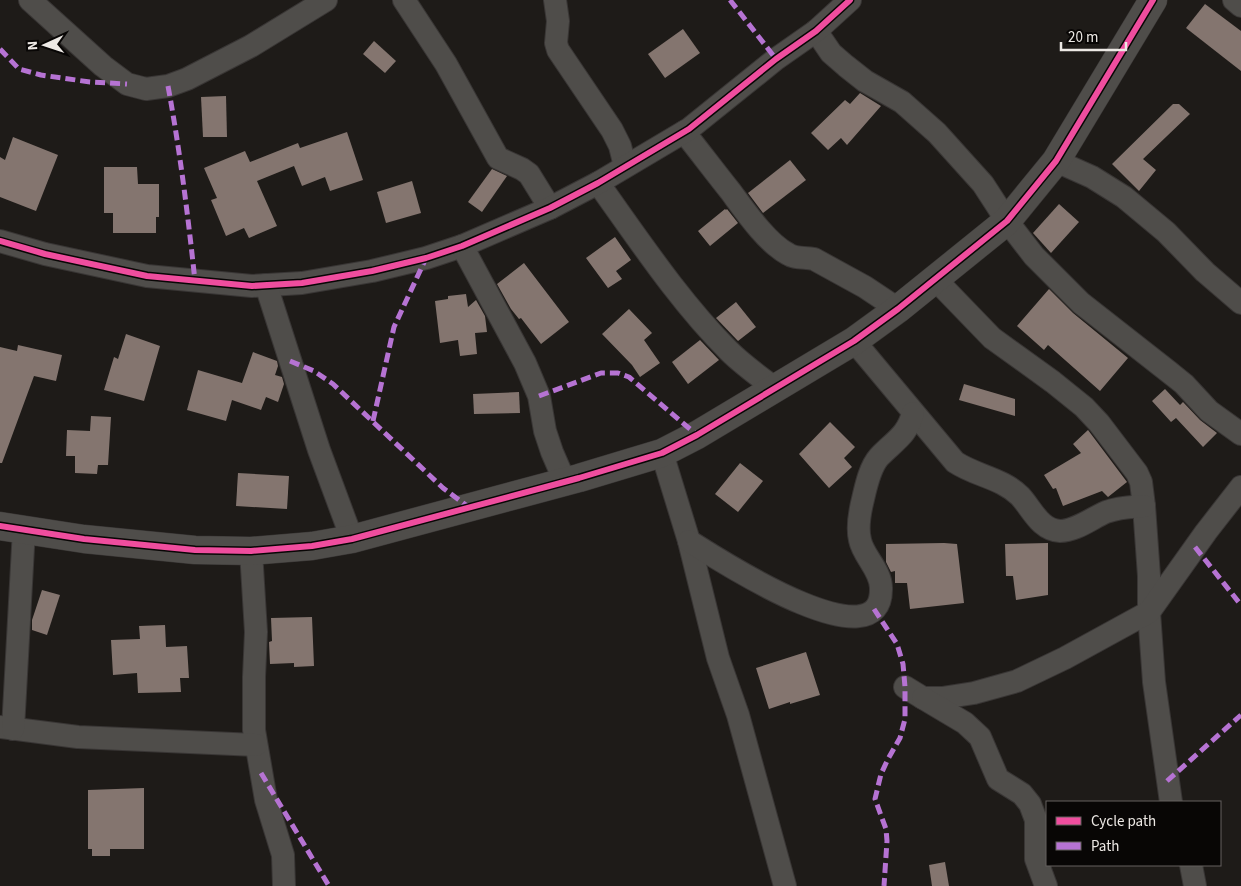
<svg xmlns="http://www.w3.org/2000/svg" width="1241" height="886" viewBox="0 0 1241 886" font-family="'Source Sans 3',sans-serif">
<style>
.building{fill:#84756f}
.lines{fill:none;stroke-linecap:round;stroke-linejoin:round}
.minor-casing{stroke:#393635;stroke-width:24}
.tertiary-casing{stroke:#393635;stroke-width:29}
.minor{stroke:#4f4d4a;stroke-width:22}
.tertiary{stroke:#4f4d4a;stroke-width:28}
.quiet{stroke:#b673d3;stroke-width:5;stroke-dasharray:10 5;stroke-linecap:butt}
.cycleway-casing{stroke:#080605;stroke-width:9}
.cycleway{stroke:#ef4d9e;stroke-width:6}
</style>
<rect width="100%" height="100%" fill="#1e1b18"/>
<!-- building -->
<g class="building">
<path d="M1205,4L1241,31V71L1186,28Z"/>
<path d="M683,29L700,53L665,78L648,54Z"/>
<path d="M374,41L396,61L385,73L363,54Z"/>
<path d="M860,93L881,106L847,145L841,138L828,150L811,133L845,100L850,104Z"/>
<path d="M226,96L227,137H203L201,97Z"/>
<path d="M1173,104H1179L1190,114L1143,159L1156,170L1139,191L1112,164Z"/>
<path d="M347,132L363,180L330,191L325,177L302,186L294,166L257,181L277,226L249,238L244,228L226,236L211,200L217,198L204,168L245,151L250,162L298,143L300,148Z"/>
<path d="M13,137L58,155L36,211L0,197V157L5,160Z"/>
<path d="M790,160L806,180L763,213L748,193Z"/>
<path d="M104,167H137L138,184H159V217H156V233H113V213H104Z"/>
<path d="M492,169L507,176L482,212L468,202Z"/>
<path d="M412,181L421,213L386,223L377,192Z"/>
<path d="M1059,204L1079,222L1051,253L1033,233Z"/>
<path d="M725,209L726,210L727,209L738,223L710,246L698,231Z"/>
<path d="M615,237L631,260L616,271L622,279L608,288L586,258Z"/>
<path d="M524,263L569,322L541,344L521,318L519,319L511,309L497,284Z"/>
<path d="M1049,289L1073,313L1128,358L1100,391L1048,345L1044,350L1017,326Z"/>
<path d="M466,294L468,307L476,300L485,316L487,332L475,333L477,354L460,356L458,340L440,343L435,301L448,299V296Z"/>
<path d="M736,302L756,327L738,341L716,318Z"/>
<path d="M629,309L652,333L644,340L660,363L640,377L632,365L602,334Z"/>
<path d="M126,334L160,346L144,401L104,390L114,357L118,359Z"/>
<path d="M700,340L719,360L688,384L672,362Z"/>
<path d="M18,345L62,355L56,381L34,376L2,463H0V347L17,351Z"/>
<path d="M253,352L277,361L278,366L275,375L282,377L284,384L278,402L266,397L261,410L232,400L226,421L187,410L198,370L242,383Z"/>
<path d="M964,384L1015,399V416L959,400Z"/>
<path d="M1165,389L1180,405L1183,402L1200,420L1217,433L1203,447L1176,418L1171,422L1152,401Z"/>
<path d="M519,392L520,413L474,414L473,394Z"/>
<path d="M91,416L111,417L108,465H98L97,474L75,473V456H66L67,430L90,431Z"/>
<path d="M830,422L855,447L844,458L852,467L829,488L799,454Z"/>
<path d="M1088,430L1127,482L1108,497L1102,491L1063,506L1056,488L1053,489L1044,475L1081,453L1073,444Z"/>
<path d="M740,463L763,481L738,512L715,494Z"/>
<path d="M238,473L289,476L287,509L236,506Z"/>
<path d="M944,543L957,544L964,603L910,609L907,583H895V571L891,572L886,562V544Z"/>
<path d="M1048,543V595L1016,600L1013,576H1006L1005,544Z"/>
<path d="M42,590L60,595L47,635L32,630V620Z"/>
<path d="M312,617L314,666L294,667V663L270,664L269,642L272,641L271,618Z"/>
<path d="M165,625L166,647L187,646L189,678H180L181,692L138,693L137,673L113,675L111,640L140,639L139,626Z"/>
<path d="M806,652L820,695L790,704V702L769,709L756,668Z"/>
<path d="M144,788V849H110V856H92V849H88V790Z"/>
<path d="M945,862L949,886H932L929,865Z"/>
</g>
<g class="lines">
<defs>
<g id="minor">
<path d="M30,0L103,66L127,84L146,89L168,86L187,79L251,46L326,0"/>
<path d="M404,0L446,64L498,158L522,169L529,174L550,208"/>
<path d="M555,0L558,21L556,43L558,50L612,130L620,146L625,166"/>
<path d="M1234,0L1241,6"/>
<path d="M816,31L831,53L846,66L865,81L902,102L937,133L983,184L1007,221L1034,256L1081,303L1169,372L1184,384L1209,411L1241,434"/>
<path d="M684,132C700,152 715,172 731,192C745,211 767,243 788,254C795,259 805,257 814,259L865,287L898,309"/>
<path d="M1056,161L1092,177L1124,197L1166,232L1205,272L1241,303"/>
<path d="M598,183C639,240 679,301 729,351C743,365 760,377 776,389"/>
<path d="M0,241L45,254L147,276L252,286L302,283L372,271L426,258L462,246L550,208L598,183L689,129L776,59L816,31L850,0"/>
<path d="M462,246L525,363L539,396L545,431L552,452L565,482"/>
<path d="M935,279L992,338L1053,382L1084,407L1099,423L1137,473L1141,482L1144,506L1149,576V612L1154,682L1171,802"/>
<path d="M266,285L319,450L352,539"/>
<path d="M854,341L955,462C976,476 1002,478 1020,496C1032,509 1040,530 1060,531C1076,531 1092,518 1106,512C1119,507 1131,507 1144,506"/>
<path d="M662,453L689,541L718,658L738,715L785,886"/>
<path d="M689,541C713,556 883,668 881,588C881,570 863,556 860,540C857,528 860,511 863,499C866,486 870,467 879,457C894,441 907,436 913,413"/>
<path d="M251,551L256,632L254,677V730L266,800L283,855L284,886"/>
<path d="M905,687L923,698H942L974,693L1017,681L1065,658L1149,612L1206,532L1241,487"/>
<path d="M923,698L965,723L980,737L998,779L1022,794L1030,804L1036,820V859L1046,886"/>
<path d="M0,727L78,737L256,745"/>
<path d="M13,729L24,529"/>
<path d="M1191,865L1195,886"/>
</g>
<path id="tertiary" d="M0,526L84,539L195,550L251,551L312,546L352,539L579,478L662,453L697,435L854,341L898,309L1007,221L1056,161L1153,0"/>
</defs>
<!-- minor casing -->
<use href="#minor" class="minor-casing"/>
<!-- tertiary casing -->
<use href="#tertiary" class="tertiary-casing"/>
<!-- minor -->
<use href="#minor" class="minor"/>
<!-- tertiary -->
<use href="#tertiary" class="tertiary"/>
<!-- quiet -->
<g class="quiet">
<path d="M730,0L776,59"/>
<path d="M0,49L19,69L41,75L90,82L127,84"/>
<path d="M168,86C180,151 188,216 195,281"/>
<path d="M290,361L314,371L333,384L443,488L470,508"/>
<path d="M539,396L601,373H618L629,377L697,435"/>
<path d="M373,421L394,327L426,258"/>
<path d="M1195,547L1241,605"/>
<path d="M874,609L897,644L903,664L905,687V719L900,738L888,759L881,774L875,799L886,829L887,841L884,886"/>
<path d="M261,773L329,886"/>
<path d="M1167,781L1241,715"/>
</g>
<defs>
<g id="cycleway">
<path d="M0,241L45,254L147,276L252,286L302,283L372,271L426,258L462,246L550,208L598,183L689,129L776,59L816,31L850,0"/>
<path d="M0,526L84,539L195,550L251,551L312,546L352,539L579,478L662,453L697,435L854,341L898,309L1007,221L1056,161L1153,0"/>
</g>
</defs>
<!-- cycleway casing -->
<use href="#cycleway" class="cycleway-casing"/>
<!-- cycleway -->
<use href="#cycleway" class="cycleway"/>
</g>
<!-- legend -->
<rect x="1046" y="801" width="175" height="65" fill="#080605" stroke="#64615f"/>
<rect x="1056" y="817" width="25" height="8" fill="#ef4d9e" stroke="#64615f"/>
<text x="1091" y="826" font-size="15" fill="#ede9e5">Cycle path</text>
<rect x="1056" y="842" width="25" height="8" fill="#b673d3" stroke="#64615f"/>
<text x="1091" y="851" font-size="15" fill="#ede9e5">Path</text>
<!-- north arrow -->
<g transform="translate(45 45) rotate(267)" stroke="#080605" stroke-width="4" paint-order="stroke">
<path d="M0-4L9 19L0 12L-9 19Z" fill="#ede9e5"/>
<text y="-8" font-size="14" font-weight="bold" text-anchor="middle" fill="#ede9e5">N</text>
</g>
<!-- scale -->
<path d="M1061 42v8h65v-8" fill="none" stroke="#ede9e5" stroke-width="2.5"/>
<text x="1068" y="42" font-size="15" fill="#ede9e5" stroke="#080605" stroke-width="4" paint-order="stroke">20 m</text>
</svg>
